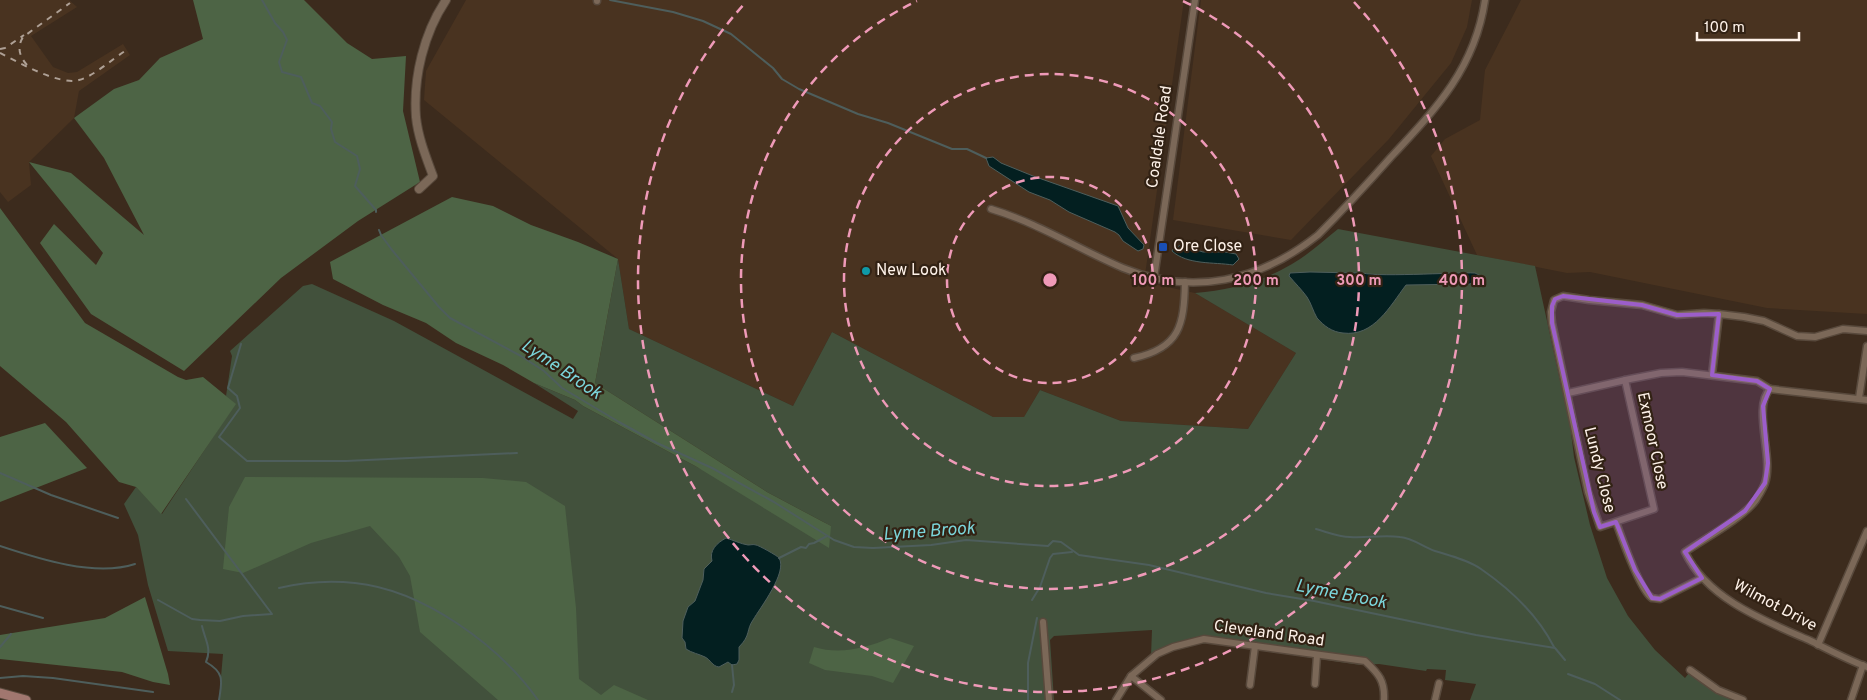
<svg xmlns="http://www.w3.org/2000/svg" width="1867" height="700" viewBox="0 0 1867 700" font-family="Overpass,sans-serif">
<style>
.built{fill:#493320}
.green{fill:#42513c}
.forest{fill:#4d6445}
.water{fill:#031f20;stroke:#4e5e5c}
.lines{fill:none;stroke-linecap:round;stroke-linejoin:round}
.stream{stroke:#4e5e5c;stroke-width:2}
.minor-casing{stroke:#58493c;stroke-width:9}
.tertiary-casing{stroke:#58493c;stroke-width:10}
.secondary-casing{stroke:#58493c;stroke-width:11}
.minor{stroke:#7b6858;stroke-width:6}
.tertiary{stroke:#7b6858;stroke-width:8}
.secondary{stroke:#a1776f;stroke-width:9}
.rail{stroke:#aea095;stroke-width:2;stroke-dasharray:6 6;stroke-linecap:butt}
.marked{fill:#9c5eca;fill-opacity:0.2;stroke:#9c5eca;stroke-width:4;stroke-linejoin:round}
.ring{fill:none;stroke:#ef9ab8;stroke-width:2.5;stroke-dasharray:9 6}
.transit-dot{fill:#1a4fb4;stroke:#322214;stroke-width:2}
.culture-dot{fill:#0f9aa8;stroke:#322214;stroke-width:2}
.labels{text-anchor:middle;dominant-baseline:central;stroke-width:4.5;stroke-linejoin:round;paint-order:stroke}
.street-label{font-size:16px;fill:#fef2e9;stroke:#322214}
.poi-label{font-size:16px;fill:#fef2e9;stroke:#322214;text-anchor:start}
.water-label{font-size:18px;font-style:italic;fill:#7bd5da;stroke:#322214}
.centre{fill:#ef9ab8;stroke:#322214;stroke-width:2.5}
.ring-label{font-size:15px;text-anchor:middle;font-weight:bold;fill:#ef9ab8;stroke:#322214;stroke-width:4.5;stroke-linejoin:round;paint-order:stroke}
</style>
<rect width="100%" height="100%" fill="#3c2b1d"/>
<!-- built -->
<g class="built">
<path d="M0,0H69L77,7L31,36L53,67L68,73L77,72L123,44L130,55L79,91L74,118L29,162L31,185L8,202L0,192Z"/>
<path d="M466,0H1184L1144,282L1195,293L1296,353L1248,429L1121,421L1040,390L1024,417H993L832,332L793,406L629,329L618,259L424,100L426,71Z"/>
<path d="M1201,0H1472L1467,27L1451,63L1389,139L1291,240L1173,220Z"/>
<path d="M1521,0H1867V314L1767,308L1590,272L1567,273L1477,255L1431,156L1445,139L1480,120L1485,70Z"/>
</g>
<!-- green -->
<path class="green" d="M1338,229L1535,266L1561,385L1569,415L1574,457L1590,525L1607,578L1628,616L1655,650L1685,678L1689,673L1738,700H1470L1476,684L1445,680L1446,670L1427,669L1426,671L1379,664L1361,665L1209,643L1185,645L1158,657L1151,656L1152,630L1054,636L1050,640L1054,700H219L223,654L168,651L148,585L138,535L124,504L136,487L162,514L235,404L226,396L232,356L230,351L303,286L312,284L394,321L573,419L578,411L534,383L575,400L583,406L697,467L831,526L767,492L595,383L618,259L629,329L793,406L832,332L993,417H1024L1040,390L1121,421L1248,429L1296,353L1195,293C1229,290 1262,282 1292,264C1308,255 1323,241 1338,229Z"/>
<!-- forest -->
<g class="forest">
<path d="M193,0H304L347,43L372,59L406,56L403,111L420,182L358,221L281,278L184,371L91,314L40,243L54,224L96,265L103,253L29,162L71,173L144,235L104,158L74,118L114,89L139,80L160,58L203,39Z"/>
<path d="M452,197L493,206L531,225L578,242L618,259L595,383L767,492L831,526L829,548L697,467L583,406L575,400L534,383L503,365L456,343L426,323L383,305L333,279L330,262Z"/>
<path d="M0,208L85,323L178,377L186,380L203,377L236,404L161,514L136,487L119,482L66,422L0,366Z"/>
<path d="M45,423L87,468L0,502V437Z"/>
<path d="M245,477L483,478L526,482L565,506L576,608L579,679L601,695L614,685L648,700H498L420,632L410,576L399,557L370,526L311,543L243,573L223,569L229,507Z"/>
<path d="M145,597L168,674L170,685L153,682L122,672L0,659V635L105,618Z"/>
<path d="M890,638L914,646L893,683L872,676L825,670L809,663L814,647C840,655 866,648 890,638Z"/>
</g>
<!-- water -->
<g class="water">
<path d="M993,157L1001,163L1033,176L1118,206L1128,228L1144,245L1143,249L1138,251L1123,241L1119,235L1115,232L1069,212L1050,200L1029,192L989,166L986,158Z"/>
<path d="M1181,245L1203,252H1220L1223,249L1225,252L1236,254L1239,259L1233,265C1214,262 1187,265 1172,251L1173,249Z"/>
<path d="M1310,272L1355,273L1360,272C1369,278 1456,272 1475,273L1479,275L1480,278L1470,284L1406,285C1390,306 1374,337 1343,333C1332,332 1324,326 1317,318C1313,311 1311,303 1307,297C1302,290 1295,283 1289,276L1290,273Z"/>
<path d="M726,538C733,540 741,544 748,545C751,545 753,544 756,545C758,545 778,556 779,558C788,572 760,608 753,620C746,630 751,635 739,647V660L737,664L732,665L728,662L719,667C712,666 711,660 705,657C699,654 692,653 686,649L685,642L682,638L683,621L688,607L695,601L703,580L704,569L712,561C709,550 717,543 726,538Z"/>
</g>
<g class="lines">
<!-- stream -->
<g class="stream">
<path d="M262,0L275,23L283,32L287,40L279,62L282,72L301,77L312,103L320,106L332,122L331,129L335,142L357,156L360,169L355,186L376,210V212"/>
<path d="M610,0L673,12L703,21L731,34L773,68L782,79L799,89L858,114L888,123L952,149H967L986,158"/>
<path d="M379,230L381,235L392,250L439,307L450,318L521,356L544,371L562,388L619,422L657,443L712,468L774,502L834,540L854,547L873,548L931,545L966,540L1048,546L1053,541L1061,542L1079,555L1149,565L1266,593L1314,601L1476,635L1555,648L1565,660"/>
<path d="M241,344L228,388L237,396L240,408L219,437L247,461H346L517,453"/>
<path d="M0,473L51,495L118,518"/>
<path d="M1316,529C1327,532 1339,537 1350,537C1366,538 1383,535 1400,537C1413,538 1423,547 1435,551C1451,556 1468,560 1481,569C1510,589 1538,616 1554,647"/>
<path d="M0,546C39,559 95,577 135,564"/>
<path d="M779,558L801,547L806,548L809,544L814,543L827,536"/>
<path d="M279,588C304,582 329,580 355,583C423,590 499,645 538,700"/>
<path d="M158,600L192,619L200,620L220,621L243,616L272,614L186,499"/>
<path d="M1032,600L1040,587L1050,558L1053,554L1072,552"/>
<path d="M0,606L43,618"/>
<path d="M202,626C205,640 212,648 206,662C225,673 222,681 219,700"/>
<path d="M0,647L11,634"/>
<path d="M732,665L734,685L732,692"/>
<path d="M1568,674L1595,684L1620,700"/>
<path d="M0,678L23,676L53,678L153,692"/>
<path d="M1028,700V663L1037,618"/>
</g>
<defs>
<g id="minor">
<path d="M597,1V0"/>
<path d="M991,209C1038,223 1078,249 1123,268C1193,297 1260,281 1318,235C1343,210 1367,184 1391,157C1436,109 1475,68 1485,0"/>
<path d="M1154,278L1195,0"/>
<path d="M1134,358C1180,348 1184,325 1185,282"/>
<path d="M1712,375L1719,314L1744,317L1764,321L1797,336L1815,337L1843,329L1867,331"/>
<path d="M1625,380L1654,509L1600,527L1588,492L1552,323L1551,312L1554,300L1563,296L1589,300L1642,305L1677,315L1704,313L1719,314"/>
<path d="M1770,389C1752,407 1774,458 1765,483C1763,489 1759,495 1756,500C1743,518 1704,539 1685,552C1707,599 1765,621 1811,641C1829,650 1848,660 1867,667"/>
<path d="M1770,389L1867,400"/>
<path d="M1568,393L1630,379L1661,373L1682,372L1757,381L1770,389"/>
<path d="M1859,398L1867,346"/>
<path d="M1616,522C1621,536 1640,591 1652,598C1653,598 1658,599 1660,599L1702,578"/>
<path d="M1043,622L1049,700"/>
<path d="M1818,645L1867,531"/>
<path d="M1690,670L1718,690L1743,700"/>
<path d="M1131,676L1161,700"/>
<path d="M1315,684L1317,655"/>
<path d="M1250,685L1255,646"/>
<path d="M1116,700L1131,676L1157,654L1173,647L1204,639L1365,661C1379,674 1385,681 1384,700"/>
<path d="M1435,700L1439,683"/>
<path d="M1851,700L1863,665"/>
</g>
<path id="tertiary" d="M419,189L433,176C426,157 418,137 416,117C413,77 424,33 446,0"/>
<path id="secondary" d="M0,693L26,700"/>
</defs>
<!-- minor casing -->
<use href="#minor" class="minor-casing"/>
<!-- tertiary casing -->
<use href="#tertiary" class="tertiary-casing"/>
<!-- secondary casing -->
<use href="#secondary" class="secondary-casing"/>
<!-- minor -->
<use href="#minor" class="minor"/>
<!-- tertiary -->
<use href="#tertiary" class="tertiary"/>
<!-- secondary -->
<use href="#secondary" class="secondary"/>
<!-- rail -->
<g class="rail">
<path d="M0,49L5,48L24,35"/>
<path d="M0,53C18,62 60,86 79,80C94,76 111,60 125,51"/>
<path d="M27,65C19,56 17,47 23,37L70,3"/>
</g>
</g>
<!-- marked area -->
<path class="marked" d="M1563,296L1642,305L1677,315L1719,314L1712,375L1757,381L1770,389L1763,406L1768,463L1765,483L1745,511L1685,552L1702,578L1660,599L1652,598L1635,570L1616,522L1600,527L1594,512L1552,323V306L1555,299Z"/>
<!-- distance rings -->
<g class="ring">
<circle cx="1050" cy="280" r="103"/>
<circle cx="1050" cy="280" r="206"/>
<path d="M1183 1A309 309 0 1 1 917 1"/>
<path d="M1354 2A412 412 0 1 1 746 2"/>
</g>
<!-- markers -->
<rect class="transit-dot" x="1158" y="242" width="10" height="10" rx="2.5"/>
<circle class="culture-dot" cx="866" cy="271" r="5"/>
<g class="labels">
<!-- street labels -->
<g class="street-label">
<text transform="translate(1160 137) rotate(-82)">Coaldale Road</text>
<text transform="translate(1652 441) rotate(78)">Exmoor Close</text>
<text transform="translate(1599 470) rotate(76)">Lundy Close</text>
<text transform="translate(1775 606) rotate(28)">Wilmot Drive</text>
<text transform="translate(1269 634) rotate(8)">Cleveland Road</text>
</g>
<!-- poi labels -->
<g class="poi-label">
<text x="1173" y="247">Ore Close</text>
<text x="876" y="271">New Look</text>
</g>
<!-- water labels -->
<g class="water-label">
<text transform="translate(561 370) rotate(34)">Lyme Brook</text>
<text transform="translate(929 532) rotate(-4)">Lyme Brook</text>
<text transform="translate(1341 595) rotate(11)">Lyme Brook</text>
</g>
</g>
<circle cx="1050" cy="280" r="8" class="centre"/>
<g class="ring-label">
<text x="1153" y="285">100 m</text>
<text x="1256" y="285">200 m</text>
<text x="1359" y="285">300 m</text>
<text x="1462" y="285">400 m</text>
</g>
<!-- scale -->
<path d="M1697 32v8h102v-8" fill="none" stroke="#fef2e9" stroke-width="2.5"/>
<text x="1704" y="32" font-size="15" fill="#fef2e9" stroke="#322214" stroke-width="4" paint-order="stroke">100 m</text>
</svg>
